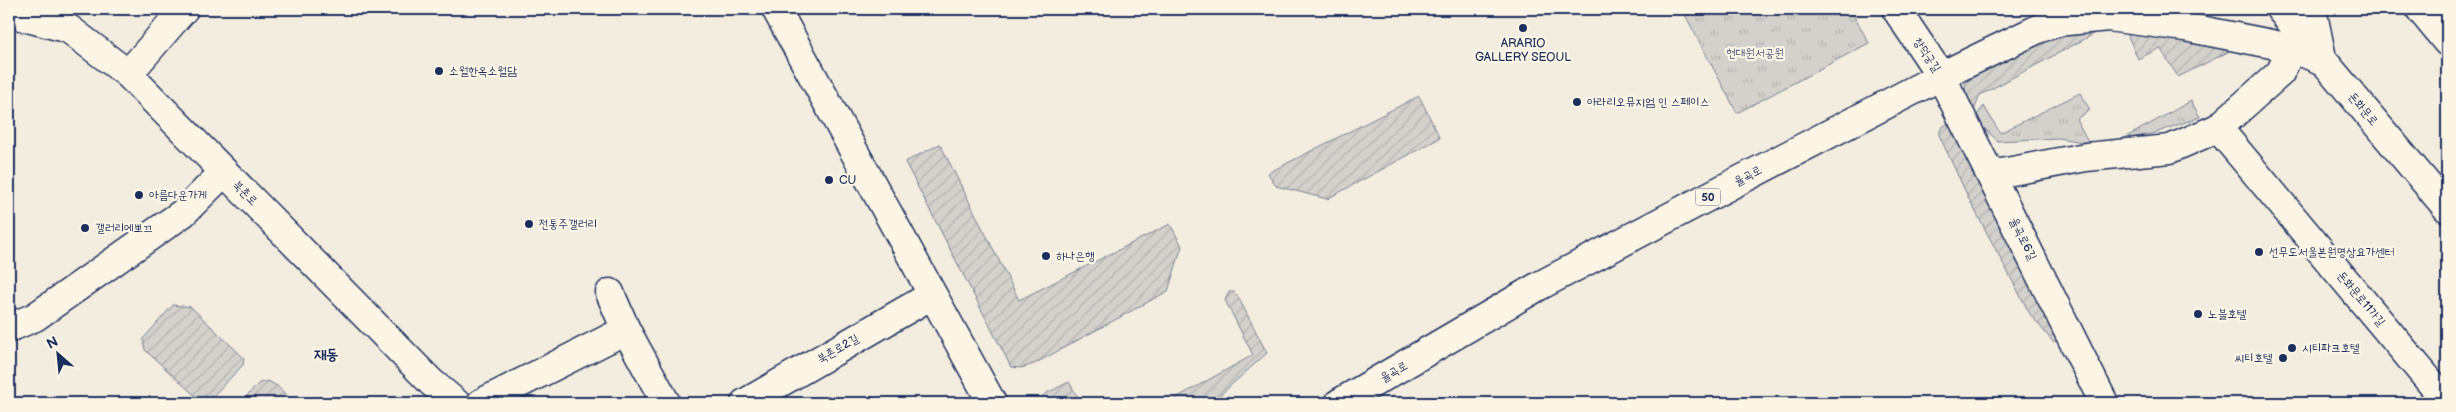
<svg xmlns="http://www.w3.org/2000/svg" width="2456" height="412" viewBox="0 0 2456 412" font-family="'Balsamiq Sans','Poor Story',sans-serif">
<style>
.grass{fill:url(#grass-tufts);stroke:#778095}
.garden{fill:url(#garden-furrows);stroke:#778095}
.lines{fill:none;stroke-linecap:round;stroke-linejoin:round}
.minor-casing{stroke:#1b2f5e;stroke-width:31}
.major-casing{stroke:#1b2f5e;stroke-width:31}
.minor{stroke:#fcf5e5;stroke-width:28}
.major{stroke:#fcf5e5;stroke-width:28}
.poi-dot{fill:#1b2f5e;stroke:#fcf5e5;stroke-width:2}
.labels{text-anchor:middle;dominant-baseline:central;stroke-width:4.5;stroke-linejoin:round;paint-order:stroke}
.shield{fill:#fcf5e5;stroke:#5e6a86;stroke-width:1}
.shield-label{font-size:11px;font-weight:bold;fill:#1b2f5e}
.poi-label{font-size:12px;fill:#1b2f5e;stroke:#fcf5e5;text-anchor:start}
.park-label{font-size:12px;fill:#49587a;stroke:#fcf5e5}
.street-label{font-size:12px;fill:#1b2f5e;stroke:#fcf5e5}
.quarter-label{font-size:15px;font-weight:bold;fill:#1b2f5e;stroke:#fcf5e5}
</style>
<defs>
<pattern id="grass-tufts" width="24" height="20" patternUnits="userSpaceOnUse" patternTransform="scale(1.25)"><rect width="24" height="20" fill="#d3d1cc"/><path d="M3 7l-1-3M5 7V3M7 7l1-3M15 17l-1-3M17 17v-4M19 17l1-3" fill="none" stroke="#b5b4b2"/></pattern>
<pattern id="garden-furrows" width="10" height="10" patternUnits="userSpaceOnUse" patternTransform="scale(1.25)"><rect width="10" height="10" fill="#d3d1cc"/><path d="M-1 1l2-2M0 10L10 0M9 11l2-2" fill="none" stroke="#b5b4b2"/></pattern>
</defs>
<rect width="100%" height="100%" fill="#f3ede0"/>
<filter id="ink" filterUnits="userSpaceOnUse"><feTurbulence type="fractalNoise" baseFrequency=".02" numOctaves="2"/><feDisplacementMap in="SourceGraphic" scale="10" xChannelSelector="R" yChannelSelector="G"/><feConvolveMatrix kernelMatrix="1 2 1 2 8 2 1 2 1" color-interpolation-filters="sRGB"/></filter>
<g filter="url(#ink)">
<!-- grass -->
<g class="grass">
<path d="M1682,9H1850L1869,43L1737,113Z"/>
<path d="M2080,93L2090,110L2076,119L2089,143L2059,138L1998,141L1980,125L1977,115L1984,106L2000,133Z"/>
<path d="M2191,101L2200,117L2155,133L2121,140Z"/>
</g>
<!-- garden -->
<g class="garden">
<path d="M2111,25L1980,95L1972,116L1966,104L1965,83L1990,64L2064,27Z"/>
<path d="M2125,29L2226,46L2228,52L2178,77L2160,48L2138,59Z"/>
<path d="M1419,96L1440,138L1327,199L1276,186L1268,173Z"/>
<path d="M1948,123L1953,125L2061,339L2053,342L2030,314L1969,199L1939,135L1941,128Z"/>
<path d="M940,144L1019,300L1170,224L1182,246L1168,291L1034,364L1021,368L1011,367L905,162Z"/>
<path d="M1229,292H1234L1237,295L1267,353L1211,403H1167L1253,355L1225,300Z"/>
<path d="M173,305L191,307L244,358L243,365L206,403L202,402L145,350L143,339Z"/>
<path d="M268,381L277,386L295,403H240L259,383Z"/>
<path d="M1069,382L1081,403H1036L1045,394Z"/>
</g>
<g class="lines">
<defs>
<g id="minor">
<path d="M21,9L24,17L69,29L128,74L431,382L456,403"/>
<path d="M776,9L992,403"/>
<path d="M1896,9L1941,76L2104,403"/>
<path d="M2420,9L2447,42"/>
<path d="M128,74L184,9"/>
<path d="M2218,128L2447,402"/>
<path d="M1991,175L2086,157L2170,149L2218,128L2280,73L2292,48"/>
<path d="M610,293L626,330L666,403"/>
<path d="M9,328L35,317L183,213L224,172"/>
<path d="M481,403L626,330"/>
<path d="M745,403L932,295"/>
</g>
<g id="major">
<path d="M2280,9L2447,208"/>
<path d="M2312,9L2321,53"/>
<path d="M2067,21L2108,17L2185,27L2292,48L2323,61"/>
<path d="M1339,403L1539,286L1723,189L1941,76L2040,28L2063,21L2087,9"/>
</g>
</defs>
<!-- minor casing -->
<use href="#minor" class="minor-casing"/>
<!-- major casing -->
<use href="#major" class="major-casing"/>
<!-- minor -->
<use href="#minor" class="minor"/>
<!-- major -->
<use href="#major" class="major"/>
</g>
</g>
<!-- markers -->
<g class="poi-dot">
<circle cx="1523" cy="28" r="5"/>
<circle cx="439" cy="71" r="5"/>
<circle cx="1577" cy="102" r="5"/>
<circle cx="829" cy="180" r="5"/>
<circle cx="139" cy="195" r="5"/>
<circle cx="529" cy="224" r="5"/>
<circle cx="85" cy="228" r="5"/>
<circle cx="2259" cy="252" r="5"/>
<circle cx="1046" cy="256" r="5"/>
<circle cx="2198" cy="314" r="5"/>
<circle cx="2292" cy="348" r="5"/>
<circle cx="2283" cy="358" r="5"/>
</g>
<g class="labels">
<!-- shield labels -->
<rect class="shield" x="1695.5" y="188.5" width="25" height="17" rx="4"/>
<g class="shield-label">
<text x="1708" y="197">50</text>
</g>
<!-- poi labels -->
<g class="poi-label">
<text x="1523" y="43" text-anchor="middle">ARARIO<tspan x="1523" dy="14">GALLERY SEOUL</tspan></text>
<text x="449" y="71">소월한옥소월담</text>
<text x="1587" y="102">아라리오뮤지엄 인 스페이스</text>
<text x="839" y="180">CU</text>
<text x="149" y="195">아름다운가게</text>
<text x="539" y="224">전통주갤러리</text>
<text x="95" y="228">갤러리에뽀끄</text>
<text x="2269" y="252">선무도서울본원명상요가센터</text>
<text x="1056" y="256">하나은행</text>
<text x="2208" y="314">노블호텔</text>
<text x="2302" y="348">시티파크호텔</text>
<text x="2273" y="358" text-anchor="end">씨티호텔</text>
</g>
<!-- park labels -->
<g class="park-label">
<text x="1755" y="53">현대원서공원</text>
</g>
<!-- street labels -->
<g class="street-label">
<text transform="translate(1927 55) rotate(56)">창덕궁길</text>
<text transform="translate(2363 109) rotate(50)">돈화문로</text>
<text transform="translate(1748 176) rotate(-28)">율곡로</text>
<text transform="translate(245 193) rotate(45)">북촌로</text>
<text transform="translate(2023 239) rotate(64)">율곡로6길</text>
<text transform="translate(2361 299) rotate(50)">돈화문로11가길</text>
<text transform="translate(838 349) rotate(-30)">북촌로2길</text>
<text transform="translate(1394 372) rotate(-30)">율곡로</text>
</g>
<!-- quarter labels -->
<g class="quarter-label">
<text x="326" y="354">재동</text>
</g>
</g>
<!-- margin -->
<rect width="2456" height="412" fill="none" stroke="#fcf5e5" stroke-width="30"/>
<rect x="15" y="15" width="2426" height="382" fill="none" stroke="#1b2f5e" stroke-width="2" filter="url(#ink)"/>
<!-- north arrow -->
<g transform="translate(58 354) rotate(333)" stroke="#fcf5e5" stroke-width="4" paint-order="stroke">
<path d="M0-4L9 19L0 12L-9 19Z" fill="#1b2f5e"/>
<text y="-8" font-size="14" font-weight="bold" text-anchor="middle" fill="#1b2f5e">N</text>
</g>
</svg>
